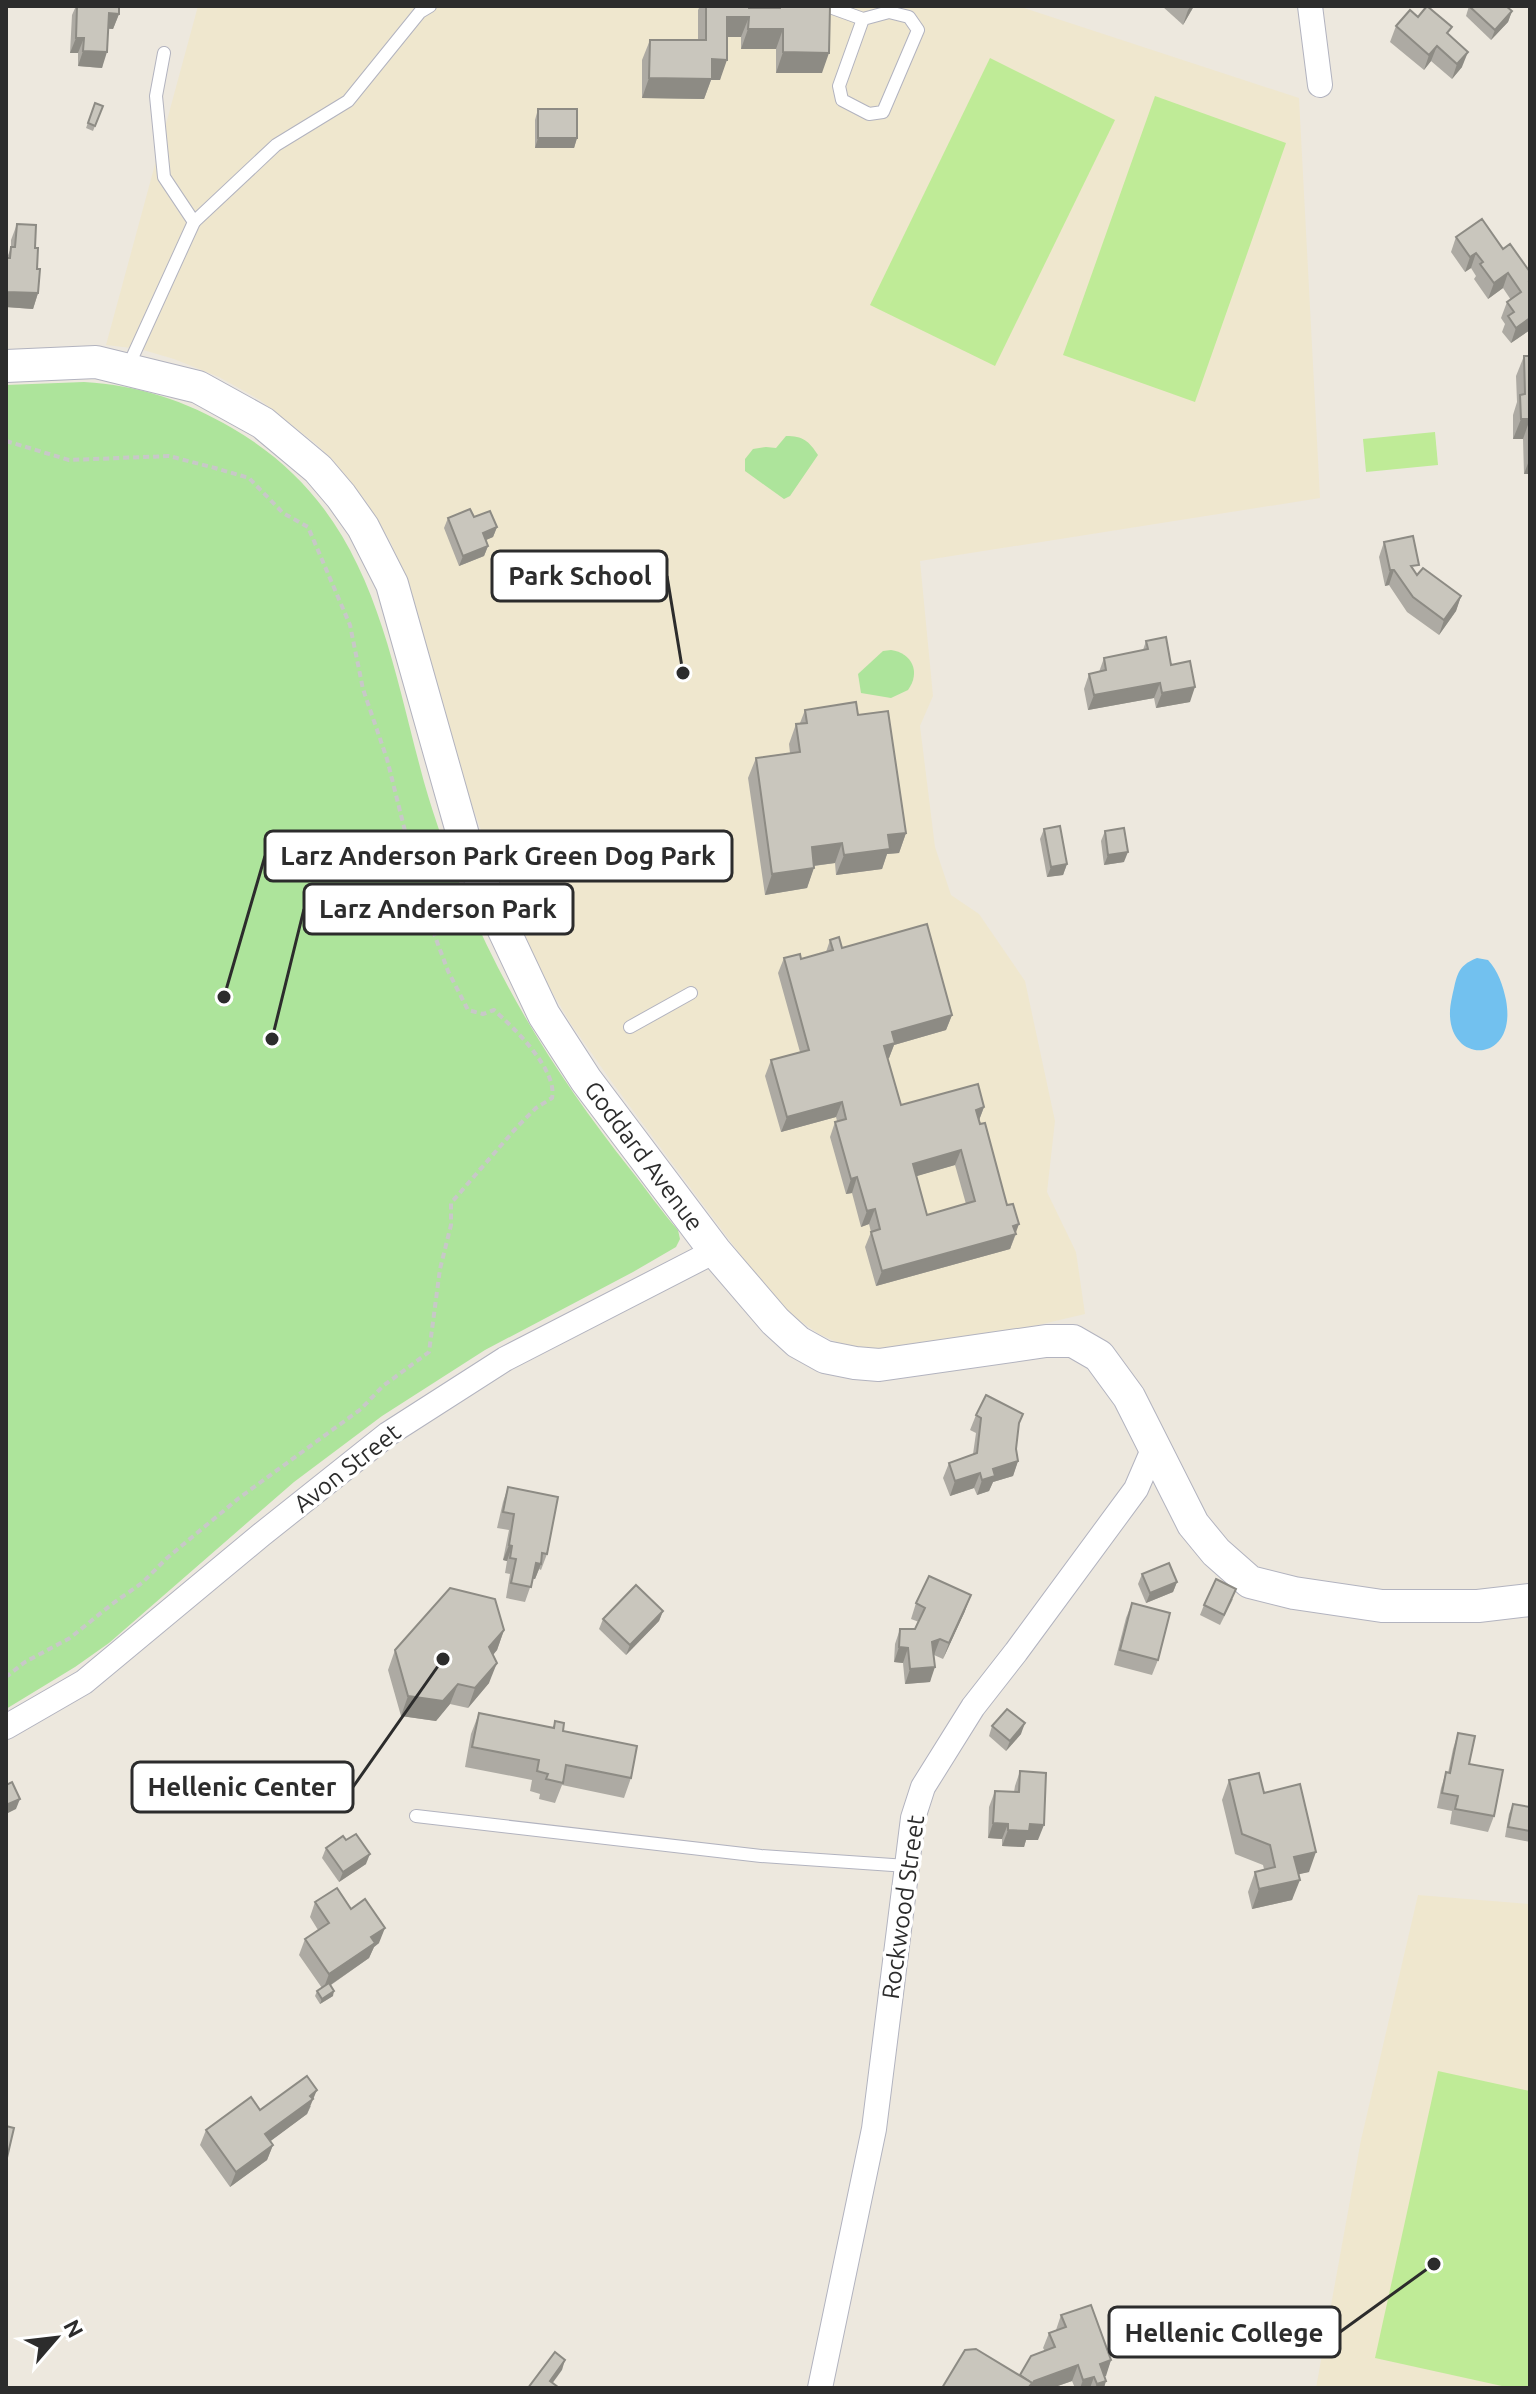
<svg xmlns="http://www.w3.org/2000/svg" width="1536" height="2394" viewBox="0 0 1536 2394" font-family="Ubuntu,sans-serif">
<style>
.education{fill:#efe7ce}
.green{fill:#ade49b}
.pitch{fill:#bfeb97}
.water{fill:#72c1ef}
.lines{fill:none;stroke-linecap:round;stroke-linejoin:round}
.lane-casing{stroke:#b2b3bf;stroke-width:14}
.street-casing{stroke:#b2b3bf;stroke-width:26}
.secondary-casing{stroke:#b2b3bf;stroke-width:34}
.path{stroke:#c8c8c8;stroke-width:4;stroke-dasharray:6 4;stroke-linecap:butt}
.lane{stroke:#fff;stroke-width:12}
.street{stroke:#fff;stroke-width:24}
.secondary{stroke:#fff;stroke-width:32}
.wall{fill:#adaaa3;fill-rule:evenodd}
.shaded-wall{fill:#8d8b84}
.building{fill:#c9c6bd;stroke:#8d8b84;stroke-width:2;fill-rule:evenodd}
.labels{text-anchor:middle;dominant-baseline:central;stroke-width:7;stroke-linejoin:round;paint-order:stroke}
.street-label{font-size:24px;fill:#2c2c2c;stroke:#fff}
.leader{fill:none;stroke:#2c2c2c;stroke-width:3}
.callout-dot{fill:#2c2c2c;stroke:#fff;stroke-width:3}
.callout{fill:#fff;stroke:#2c2c2c;stroke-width:3}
.callout-label{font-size:26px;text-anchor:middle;font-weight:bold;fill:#2c2c2c}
</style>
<rect width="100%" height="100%" fill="#ede8de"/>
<!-- education -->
<g class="education">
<path d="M198,6H1018L1299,98L1320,498L920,561L933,696L920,726L935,847L951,895L979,914L1025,981L1055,1121L1047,1192L1076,1252L1085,1314L966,1342L874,1349L845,1346L819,1334L789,1313L754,1273L611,1081L571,1024L539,970L510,910L466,789L409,585L390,541L365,500L333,460L316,444L260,400L219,377L174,359L140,349L106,345Z"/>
<path d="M1418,1895L1530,1904V2388H1316L1361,2140Z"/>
</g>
<!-- green -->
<g class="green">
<path d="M84,382C138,385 186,401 232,428C370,508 386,642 424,782C435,821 449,859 465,896C506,996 563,1084 630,1169C646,1189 661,1211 678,1230L680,1239L676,1247L633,1272L485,1350L382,1416L294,1482L109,1643L75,1667L6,1709V385Z"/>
<path d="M786,436C803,436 809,441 818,455L790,496L784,499L745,471V459L753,449L766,447L776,448Z"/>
<path d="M891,650C912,653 921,672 908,690L891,698L861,693L858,674L883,651Z"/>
</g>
<!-- pitch -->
<g class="pitch">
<path d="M990,58L1115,120L995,366L870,305Z"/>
<path d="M1155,96L1286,143L1195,402L1063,355Z"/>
<path d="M1435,432L1438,465L1366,472L1363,439Z"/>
<path d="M1438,2071L1530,2091V2388H1511L1375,2358Z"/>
</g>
<!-- water -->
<path class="water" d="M1477,958L1488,960C1498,971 1503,985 1506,1000C1519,1070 1436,1065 1452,997C1457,977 1456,966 1477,958Z"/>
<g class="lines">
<defs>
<g id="lane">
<path d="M827,6L863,19L889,12L909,17L918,30L883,112L869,114L842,100L839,86L863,19"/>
<path d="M164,53L156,96L164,177L194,222L276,145L348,101L420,12L430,6"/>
<path d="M127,369L194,222"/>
<path d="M630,1027L691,993"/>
<path d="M416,1816L761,1856L907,1866"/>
</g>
<g id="street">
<path d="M1310,6L1320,85"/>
<path d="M6,1727L84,1682L261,1535L388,1434L505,1359L715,1251"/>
<path d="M820,2388L874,2129L913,1818L923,1787L973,1707L1016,1652L1136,1489L1155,1445"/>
</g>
<path id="secondary" d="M6,366L96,362L198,387L263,423L318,469L341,496L363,527L392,584L463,835L485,890L544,1015L586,1080L715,1251L775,1321L798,1342L825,1357L855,1363L879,1365L1046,1341H1073L1099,1356L1129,1397L1193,1524L1216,1552L1250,1582L1294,1593L1382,1606H1478L1530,1600"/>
</defs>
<!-- lane casing -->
<use href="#lane" class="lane-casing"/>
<!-- street casing -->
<use href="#street" class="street-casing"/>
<!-- secondary casing -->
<use href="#secondary" class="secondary-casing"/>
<!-- path -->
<path class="path" d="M6,441L69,460L169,456L215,468L249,478L283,513L308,527L350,625L363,689L387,759L424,907L448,971L468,1010L483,1014L494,1010C514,1028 558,1070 552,1098L536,1108L517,1127L451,1203V1225L440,1269L429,1352L383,1386L361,1409L239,1498L167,1558L142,1583L112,1604L70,1638L25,1662L6,1677"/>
<!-- lane -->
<use href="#lane" class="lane"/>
<!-- street -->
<use href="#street" class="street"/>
<!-- secondary -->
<use href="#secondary" class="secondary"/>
</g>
<!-- wall -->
<g class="wall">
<path d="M76,6H119V14L113,29H109L102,68L78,66V53H70L72,15Z"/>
<path d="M700,6H749V8H779L780,6L822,73H776V49H741V37H727L720,80H711L704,99L642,98V60L650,40H698V10Z"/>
<path d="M1162,6H1194L1183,25Z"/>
<path d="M1469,6L1512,11L1508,22L1491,40L1466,16Z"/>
<path d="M1418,17L1449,35L1462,67L1452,79L1431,61L1424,70L1390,42L1396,26Z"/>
<path d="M95,103L103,106L93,131L86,128Z"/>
<path d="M538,109L577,138L574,148H535V120Z"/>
<path d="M17,224L35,248L38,293L33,309L6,307V260L11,248V240Z"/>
<path d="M1456,237L1503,249L1530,272V330L1511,343L1502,332L1505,324L1501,318L1507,302L1511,300L1503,288L1488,299L1474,279L1476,276L1471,268L1465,272L1451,252Z"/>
<path d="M1524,356H1530V474H1524L1523,439H1513V415L1517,402L1516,376Z"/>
<path d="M474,517L497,527L493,537L486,540L488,546L484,556L459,566L444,528L448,518Z"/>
<path d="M1384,542L1417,575L1461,596L1456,611L1439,635L1407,612L1389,585L1385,586L1379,557Z"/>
<path d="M1146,641L1171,665L1190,702L1156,708L1154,698L1088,710L1084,689L1089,674L1099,672L1104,658L1143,650Z"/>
<path d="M805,710L858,715L906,833L899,853L887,854L882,869L836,875L835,863L814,866L807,888L765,895L748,778L756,758L790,753L789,744L796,724L800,723Z"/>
<path d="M1044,829L1067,864L1063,875L1047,877L1040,839Z"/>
<path d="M1105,831L1124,862L1104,865L1101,841Z"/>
<path d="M830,940L952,1015L946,1030L894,1045L889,1058L888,1059L901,1105L984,1107L979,1120L1016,1234L1010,1249L876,1286L865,1247L871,1232L869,1224L861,1227L852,1193L846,1194L830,1137L835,1122L837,1121L836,1117L781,1132L765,1076L771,1060L800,1052L778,973L784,958L801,959L826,952ZM955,1165L966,1204L927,1215L916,1176Z"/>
<path d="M976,1415L1018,1428L1016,1449L1018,1461L1013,1476L993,1482L989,1491L977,1495L974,1488L950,1496L943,1478L949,1463L973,1454L976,1433L970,1430Z"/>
<path d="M508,1487L547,1554L541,1570L539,1569L535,1579H533L525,1602L506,1598L510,1574L505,1573L507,1561L503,1560L509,1530L497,1528L503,1502Z"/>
<path d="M1142,1574L1177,1582L1173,1592L1146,1603L1138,1584Z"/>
<path d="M1233,1599L1220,1625L1200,1615L1204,1605Z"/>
<path d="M916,1603L965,1611L943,1659L934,1655L930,1682L905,1684L903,1663L894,1662L895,1644L900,1629H915L919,1622L911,1619Z"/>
<path d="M1132,1603L1158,1660L1152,1675L1114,1665L1126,1618Z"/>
<path d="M663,1611L659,1621L626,1655L599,1629L603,1619Z"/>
<path d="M504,1630L497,1650L493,1655L489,1683L468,1708L450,1704L436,1721L401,1716L388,1670L395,1650Z"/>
<path d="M479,1713L553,1728L555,1721L563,1731L631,1778L624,1798L562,1785L555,1803L539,1799L540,1794L530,1791L532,1780L465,1767L471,1734Z"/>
<path d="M992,1726L1021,1734L1006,1751L989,1736Z"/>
<path d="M1458,1733L1469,1764L1494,1816L1488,1832L1450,1824L1452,1811L1437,1808L1441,1788L1446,1772L1448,1773L1453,1749Z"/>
<path d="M1020,1771L1038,1840H1026L1024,1847L1002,1846V1839L988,1838L989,1807L995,1791L1014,1792L1015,1786Z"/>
<path d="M1229,1780L1264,1793L1309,1872L1298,1874L1292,1900L1252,1909L1248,1892L1255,1872L1264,1869L1263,1865L1235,1854L1222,1800Z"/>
<path d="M1513,1804L1530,1807V1842L1505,1837L1509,1814Z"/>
<path d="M346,1840L366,1864L339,1882L322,1858L326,1848Z"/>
<path d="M315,1902L351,1909L379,1943L374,1947L369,1958L331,1985L333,1996L320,2004L315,1996L317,1991L322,1988L299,1955L305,1939L318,1930L310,1917Z"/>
<path d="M311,2106L307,2114L270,2141L273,2145L267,2160L230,2187L200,2145L206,2130L260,2110Z"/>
<path d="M1061,2315L1111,2360L1105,2376L1104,2388H1075L1072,2381L1052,2388H942L1020,2375L1045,2351L1043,2348L1049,2333L1056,2330Z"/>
</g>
<!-- shaded-wall -->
<g class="shaded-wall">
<path d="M1191,6H1194L1183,25L1188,10Z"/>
<path d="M1512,11L1508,22L1491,40L1495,30Z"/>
<path d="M109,13L119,14L113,29L104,28Z"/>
<path d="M727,17H749L741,37H720Z"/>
<path d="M748,29H783L776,49H741Z"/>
<path d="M76,38H84L78,53H70Z"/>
<path d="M1437,46L1431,61L1424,70L1429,55Z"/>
<path d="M83,51L107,52L102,68L78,66Z"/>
<path d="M783,52L829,53L822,73H776Z"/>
<path d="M1468,52L1462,67L1452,79L1457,64Z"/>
<path d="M712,59L727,60L720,80H711L704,99L642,98L649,78Z"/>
<path d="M538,138H577L574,148H535Z"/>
<path d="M1476,253L1471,268L1465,272L1470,257Z"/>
<path d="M1508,273L1503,288L1488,299L1494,283Z"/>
<path d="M6,292L38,293L33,309L6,307Z"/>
<path d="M1530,318V330L1511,343L1516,328Z"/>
<path d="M1521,419H1530L1523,439H1513Z"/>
<path d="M1530,458V474H1524Z"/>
<path d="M497,527L493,537L479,543L483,533Z"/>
<path d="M488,546L484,556L459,566L463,556Z"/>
<path d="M1390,570H1394L1389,585L1385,586Z"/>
<path d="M1461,596L1456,611L1439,635L1444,620Z"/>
<path d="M1160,683L1154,698L1088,710L1094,695Z"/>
<path d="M1195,687L1190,702L1156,708L1162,693Z"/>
<path d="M906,833L899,853L887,854L882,869L836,875L844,855L888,835Z"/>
<path d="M842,843L835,863L804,867L812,847Z"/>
<path d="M1128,852L1124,862L1104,865L1108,855Z"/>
<path d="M1067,864L1063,875L1047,877L1051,867Z"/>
<path d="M814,868L807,888L765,895L772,874Z"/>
<path d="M952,1015L946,1030L894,1045L889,1058L879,1061L884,1046L892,1032Z"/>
<path d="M842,1102L836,1117L781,1132L787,1117Z"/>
<path d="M984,1107L978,1123L976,1110Z"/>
<path d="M961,1150L955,1165L907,1179L913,1164Z"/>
<path d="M857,1177L852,1193L846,1194L851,1179Z"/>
<path d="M875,1209L869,1224L861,1227L867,1211Z"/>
<path d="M1019,1224L1010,1249L876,1286L882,1271Z"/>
<path d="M1018,1461L1013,1476L993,1482L989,1491L977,1495L982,1480L993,1469Z"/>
<path d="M980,1473L974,1488L950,1496L955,1481Z"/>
<path d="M509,1545L512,1546L507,1561L503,1560Z"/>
<path d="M536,1563L541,1564L535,1579L530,1578Z"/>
<path d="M1177,1582L1173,1592L1146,1603L1150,1593Z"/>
<path d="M971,1595L965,1611L943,1659L949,1643Z"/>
<path d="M663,1611L659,1621L626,1655L630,1645Z"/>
<path d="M504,1630L497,1650L482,1668L489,1647Z"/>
<path d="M940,1639L934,1655L932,1642Z"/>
<path d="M899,1647L908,1648L903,1663L894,1662Z"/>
<path d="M497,1663L489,1683L468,1708L475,1688Z"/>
<path d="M935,1667L930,1682L905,1684L910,1669Z"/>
<path d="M458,1684L450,1704L436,1721L401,1716L408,1696Z"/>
<path d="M1025,1723L1021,1734L1006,1751L1010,1741Z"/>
<path d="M20,1799L16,1809L6,1814V1805Z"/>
<path d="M993,1823L1008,1824L1002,1839L988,1838Z"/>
<path d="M1030,1824L1044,1825L1038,1840H1026L1024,1847L1002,1846L1008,1830Z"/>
<path d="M1316,1852L1309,1872L1287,1877L1294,1857Z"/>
<path d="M370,1854L366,1864L339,1882L343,1872Z"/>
<path d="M1300,1880L1292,1900L1252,1909L1259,1889Z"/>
<path d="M385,1928L379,1943L374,1947L369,1958L323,1990L329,1974L371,1937Z"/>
<path d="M334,1991L333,1996L320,2004L322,1999Z"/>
<path d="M317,2090L307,2114L260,2149L265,2134Z"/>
<path d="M273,2145L267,2160L230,2187L236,2172Z"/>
<path d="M565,2360L562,2370L549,2388L550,2381Z"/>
<path d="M1111,2360L1106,2376L1095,2380L1100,2364Z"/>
<path d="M1078,2365L1072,2381L1052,2388H1030L1034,2381Z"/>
<path d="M1094,2377L1090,2388H1080L1083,2380Z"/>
<path d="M1106,2381L1104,2388H1095L1097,2384Z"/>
</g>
<!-- building -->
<g class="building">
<path d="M77,6H119V14L109,13L107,52L83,51L84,38H76Z"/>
<path d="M706,6H749V8H780V6H830L829,53L783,52V29H748L749,17H727V60L712,59V79L649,78L650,40H706Z"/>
<path d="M1427,6L1452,27L1447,33L1468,52L1457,64L1437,46L1429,55L1396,26L1410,10L1418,17Z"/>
<path d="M1469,6H1506L1512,11L1495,30Z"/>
<path d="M95,103L103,106L95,126L88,123Z"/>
<rect x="538" y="109" width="39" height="29"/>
<path d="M1482,219L1503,249L1510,244L1530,272V281L1529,282L1530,284V318L1516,328L1508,316L1514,312L1507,302L1521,292L1508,273L1494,283L1480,264L1483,262L1476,253L1470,257L1456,237Z"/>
<path d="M17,224L36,225L35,248H38L37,269H40L38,293L6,292L7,258H10L11,247H15Z"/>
<path d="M1524,356H1530V419H1521L1520,395L1525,394Z"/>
<path d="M470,509L474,517L490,511L497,527L483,533L488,546L463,556L448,518Z"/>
<path d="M1413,536L1419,565L1411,566L1417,575L1423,568L1461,596L1444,620L1413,597L1394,570H1390L1384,542Z"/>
<path d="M1166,637L1171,665L1190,661L1195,687L1162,693L1160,683L1094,695L1089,674L1106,670L1104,658L1148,649L1146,641Z"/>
<path d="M856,702L858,715L888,711L906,833L888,835L890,849L844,855L842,843L812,847L814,868L772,874L756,758L800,752L796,724L807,723L805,710Z"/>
<path d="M1060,826L1067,864L1051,867L1044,829Z"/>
<path d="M1124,828L1128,852L1108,855L1105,831Z"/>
<path d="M927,924L952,1015L892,1032L895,1043L884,1046L901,1105L978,1084L984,1107L976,1110L980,1124L985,1123L1007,1205L1013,1204L1019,1224L1013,1226L1016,1234L882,1271L871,1232L880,1229L875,1209L867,1211L857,1177L851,1179L835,1122L846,1119L842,1102L787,1117L771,1060L809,1050L784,958L800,954L801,959L833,950L830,940L839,937L842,948ZM961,1150L975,1201L927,1215L913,1164Z"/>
<path d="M986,1395L1023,1414L1019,1423L1016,1449L1018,1461L993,1469L995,1476L982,1480L980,1473L955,1481L949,1463L977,1453L981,1418L976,1415Z"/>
<path d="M508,1487L558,1497L547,1554L542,1553L541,1564L536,1563L531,1587L511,1583L516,1559L510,1558L512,1546L509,1545L514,1514L503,1512Z"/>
<path d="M1169,1563L1177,1582L1150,1593L1142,1574Z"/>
<path d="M929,1576L971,1595L949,1643L940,1639L932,1642L935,1667L910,1669L908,1648L899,1647L900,1629H915L925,1608L916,1603Z"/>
<path d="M1216,1579L1236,1589L1224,1615L1204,1605Z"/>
<path d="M636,1585L663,1611L630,1645L603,1619Z"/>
<path d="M450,1588L495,1599L504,1630L489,1647L497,1663L475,1688L458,1684L443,1701L408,1696L395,1650Z"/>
<path d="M1132,1603L1170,1613L1158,1660L1120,1650Z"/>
<path d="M1007,1709L1025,1723L1010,1741L992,1726Z"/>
<path d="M479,1713L554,1728L555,1721L564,1723L563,1731L637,1746L631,1778L566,1765L563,1783L546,1779L548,1774L537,1771L539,1760L472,1747Z"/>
<path d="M1458,1733L1475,1736L1469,1764L1503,1770L1494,1816L1455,1809L1458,1796L1442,1793L1446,1772L1450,1773Z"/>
<path d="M1020,1771L1046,1773L1044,1825L1030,1824L1029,1831L1008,1830V1824L993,1823L995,1791L1019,1792Z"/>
<path d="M1259,1773L1264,1793L1300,1784L1316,1852L1294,1857L1300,1880L1259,1889L1255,1872L1275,1867L1270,1845L1242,1834L1229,1780Z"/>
<path d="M12,1782L20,1799L6,1805V1785Z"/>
<path d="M1513,1804L1530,1807V1831L1508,1827Z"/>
<path d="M356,1834L370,1854L343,1872L326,1848L343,1836L346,1840Z"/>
<path d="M337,1888L351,1909L365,1899L385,1928L371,1937L375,1943L329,1974L305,1939L329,1923L315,1902Z"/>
<path d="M329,1983L334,1991L322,1999L317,1991Z"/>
<path d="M307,2076L317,2090L310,2096L313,2099L265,2134L273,2145L236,2172L206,2130L251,2097L260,2110Z"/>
<path d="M6,2126L14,2128L6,2162Z"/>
<path d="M1091,2305L1111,2360L1100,2364L1106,2381L1097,2384L1094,2377L1083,2380L1078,2365L1034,2381L1030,2387L1032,2383L1020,2375L1031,2356L1055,2347L1049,2333L1066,2327L1061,2315Z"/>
<path d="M976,2349L1032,2383L1028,2388H942L965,2350Z"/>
<path d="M555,2352L565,2360L550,2381L558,2387L557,2388H528Z"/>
</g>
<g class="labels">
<!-- street labels -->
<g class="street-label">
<text transform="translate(644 1156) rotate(53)">Goddard Avenue</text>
<text transform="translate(347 1468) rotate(-38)">Avon Street</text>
<text transform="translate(903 1907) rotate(-82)">Rockwood Street</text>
</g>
</g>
<!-- callouts -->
<path class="leader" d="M683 673L667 576M224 997L265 856M272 1039L304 909M443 1659L353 1787M1434 2264L1340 2332"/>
<g class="callout-dot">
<circle cx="683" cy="673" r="8"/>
<circle cx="224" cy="997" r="8"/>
<circle cx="272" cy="1039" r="8"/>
<circle cx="443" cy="1659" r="8"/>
<circle cx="1434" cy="2264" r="8"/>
</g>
<g class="callout">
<rect x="492" y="551" width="175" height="50" rx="8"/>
<rect x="265" y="831" width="467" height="50" rx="8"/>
<rect x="304" y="884" width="269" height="50" rx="8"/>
<rect x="132" y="1762" width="221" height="50" rx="8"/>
<rect x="1109" y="2307" width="231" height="50" rx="8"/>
</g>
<g class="callout-label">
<text x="580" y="585">Park School</text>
<text x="498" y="865">Larz Anderson Park Green Dog Park</text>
<text x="438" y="918">Larz Anderson Park</text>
<text x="242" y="1796">Hellenic Center</text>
<text x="1224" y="2342">Hellenic College</text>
</g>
<!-- border -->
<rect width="1536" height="2394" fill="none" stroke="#2c2c2c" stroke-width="16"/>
<!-- north arrow -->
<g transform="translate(56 2338) rotate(62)" stroke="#ffffff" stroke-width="6" paint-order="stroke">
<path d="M0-6L14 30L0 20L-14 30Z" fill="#2c2c2c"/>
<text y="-12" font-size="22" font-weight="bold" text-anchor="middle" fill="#2c2c2c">N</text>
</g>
</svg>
